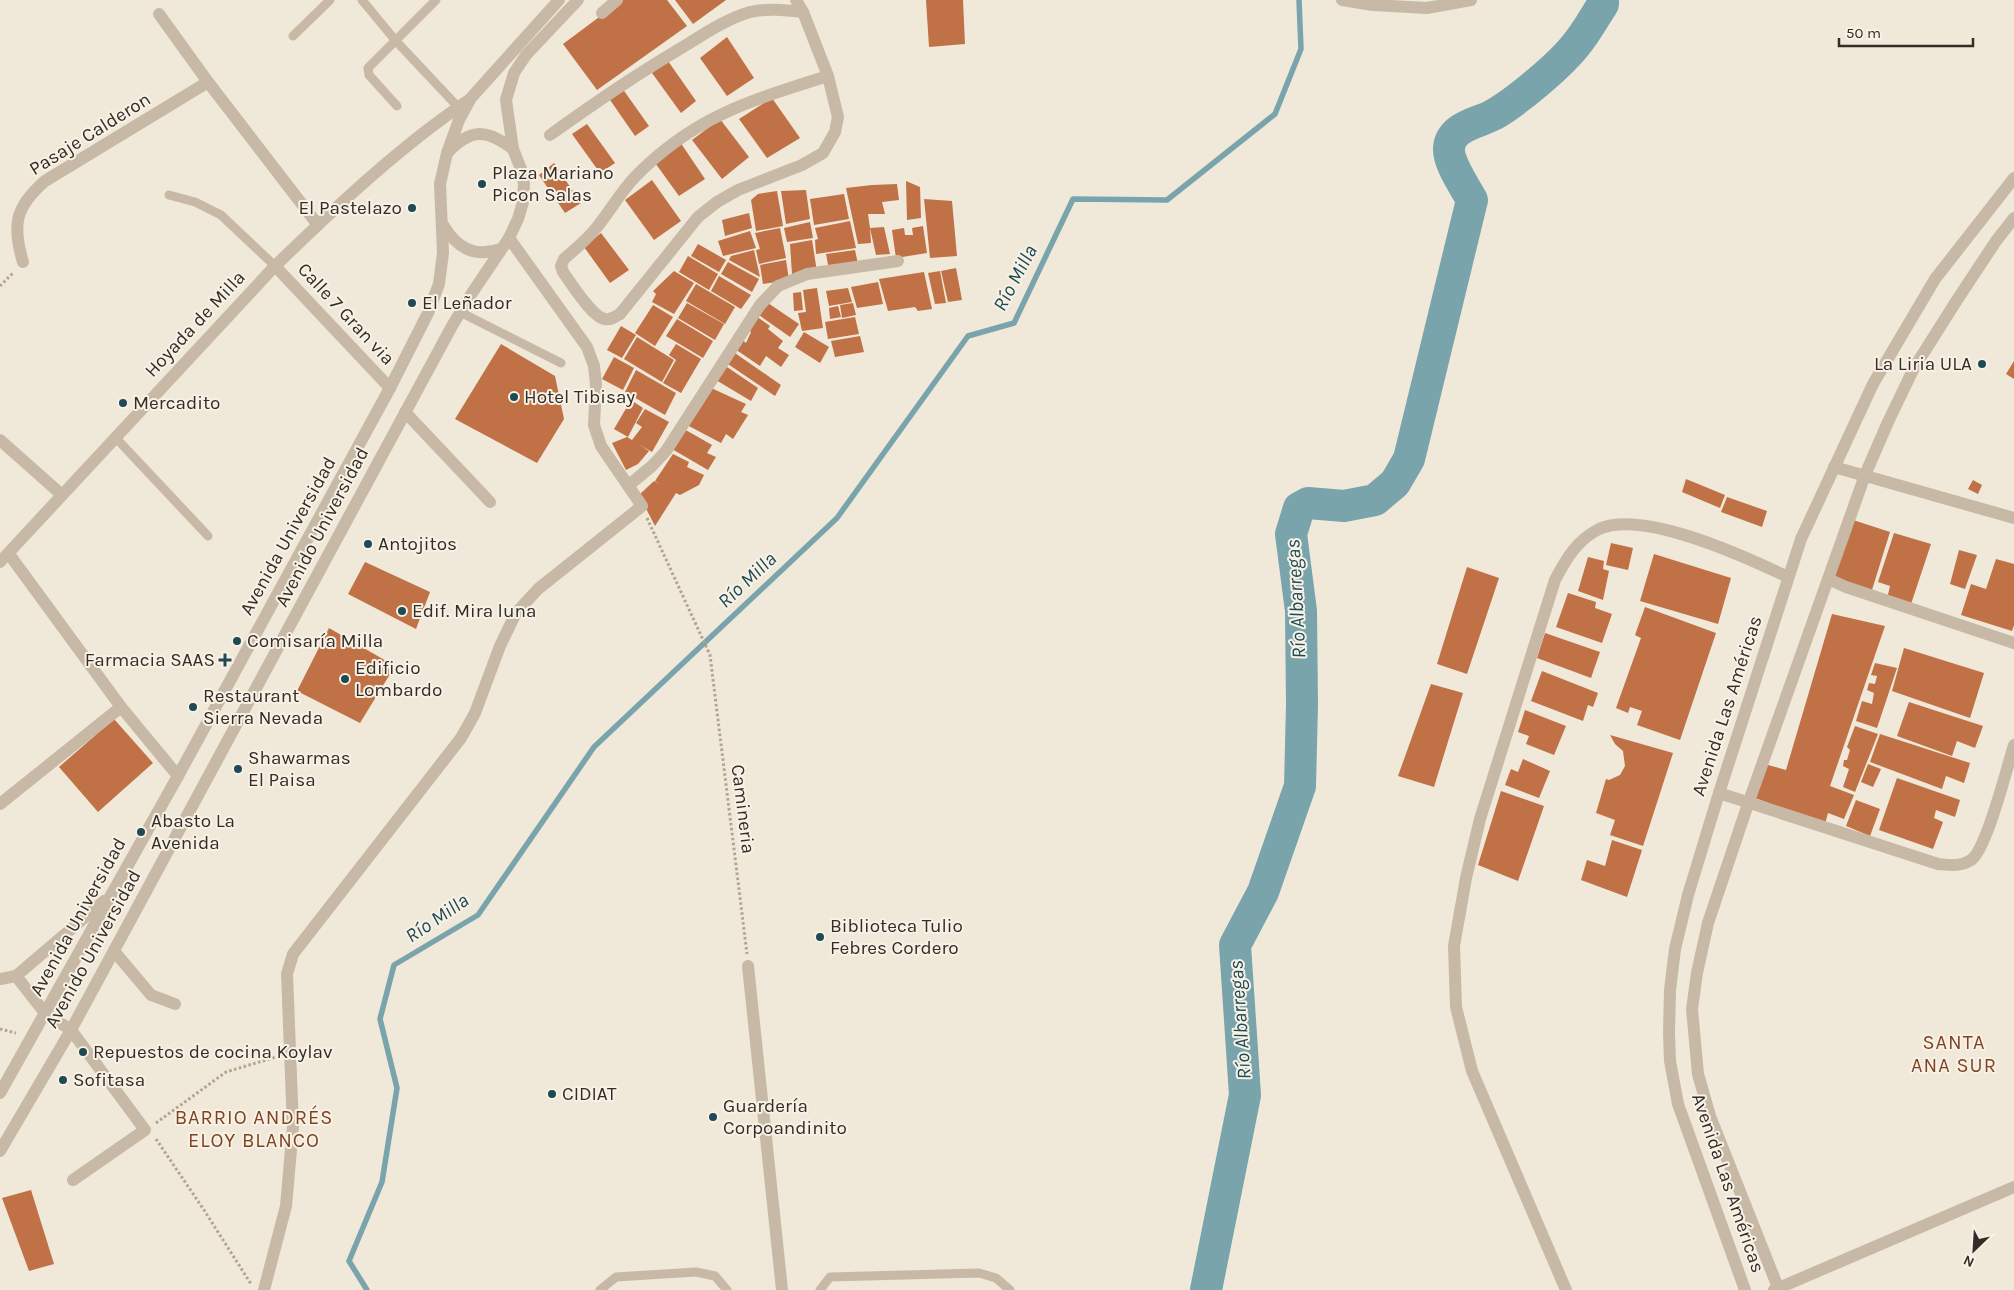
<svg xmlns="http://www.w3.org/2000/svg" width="2014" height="1290" viewBox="0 0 2014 1290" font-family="Karla,sans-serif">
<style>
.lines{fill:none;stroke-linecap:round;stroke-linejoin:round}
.stream{stroke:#79a4ac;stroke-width:5.5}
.river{stroke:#79a4ac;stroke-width:32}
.building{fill:#c17146}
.path{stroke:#b3a390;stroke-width:3;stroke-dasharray:2.5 2.5;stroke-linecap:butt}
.service{stroke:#c7b9a6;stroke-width:9}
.minor{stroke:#c7b9a6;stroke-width:12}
.tertiary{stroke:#c7b9a6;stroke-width:12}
.poi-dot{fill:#1e4a53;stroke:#f8f1e5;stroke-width:2}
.labels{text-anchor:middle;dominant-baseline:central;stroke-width:4;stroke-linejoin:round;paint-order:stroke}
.street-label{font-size:19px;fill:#342c27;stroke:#f8f1e5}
.poi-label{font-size:19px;fill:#342c27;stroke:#f8f1e5;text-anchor:start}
.water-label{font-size:20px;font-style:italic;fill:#1e4a53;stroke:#f8f1e5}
.neighbourhood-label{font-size:20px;letter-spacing:1px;fill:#7f4323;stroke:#f8f1e5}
</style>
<rect width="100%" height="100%" fill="#f0e8d9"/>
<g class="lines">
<!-- stream -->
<path class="stream" d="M367,1290L349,1261L382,1182L397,1088L380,1019L394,965L478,915L594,747L837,518L968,336L1014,323L1073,199L1167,200L1275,114L1301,49L1299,0"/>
<!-- river -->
<path class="river" d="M1206,1290L1245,1095L1235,945L1263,892L1300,786L1302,704L1301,611L1291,534L1299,508L1308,503L1344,506L1375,500L1395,483L1409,459L1472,200C1465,187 1448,163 1449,148C1451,126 1478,123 1493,115C1516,102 1558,67 1575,46C1586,33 1594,18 1603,4V0"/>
</g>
<!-- building -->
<g class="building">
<path d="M622,0H667L687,26L597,90L563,44Z"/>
<path d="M675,0H726L693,24Z"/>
<path d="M926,0H963L965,44L929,47Z"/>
<path d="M727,37L754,78L727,96L700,58Z"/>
<path d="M668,61L696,101L681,113L652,73Z"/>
<path d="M622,88L649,126L635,136L608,97Z"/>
<path d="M772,98L800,138L767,158L739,119Z"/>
<path d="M720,119L749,157L722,179L692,140Z"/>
<path d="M587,124L615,163L600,173L572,134Z"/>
<path d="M680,142L705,179L679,196L653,160Z"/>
<path d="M554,163L581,203L565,213L539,175Z"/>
<path d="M652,180L681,221L654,240L625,200Z"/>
<path d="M906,181L920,187L921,218L907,220Z"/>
<path d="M897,184L899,200L882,202L885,214H868L870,228L884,227L890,254L876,255L870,228L871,243L858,244L846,188L872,185Z"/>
<path d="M806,190L810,219L786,224L781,191Z"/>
<path d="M777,191L783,226L756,231L751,200L758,194Z"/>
<path d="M844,194L849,219L814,225L810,199Z"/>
<path d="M924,199L952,201L957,256L930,258Z"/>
<path d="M749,213L752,228L725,236L722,220Z"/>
<path d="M850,221L856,248L816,254L815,240L818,239L815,228Z"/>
<path d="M810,222L813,238L787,242L784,228Z"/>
<path d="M923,226L927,253L896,258L892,230L904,228L905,235H913L912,228Z"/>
<path d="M780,228L786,258L759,264L756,250L760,249L755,233Z"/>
<path d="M750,231L756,248L723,256L718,241Z"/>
<path d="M601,233L629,270L610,283L584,247Z"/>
<path d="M812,240L817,272L792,274L790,244Z"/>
<path d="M698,244L726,260L719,272L691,256Z"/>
<path d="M754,250L760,277L729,260L731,256Z"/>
<path d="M855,250L858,264L829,270L826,254Z"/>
<path d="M688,256L718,274L709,290L679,272Z"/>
<path d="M786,260L789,280L763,284L760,265Z"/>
<path d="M728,262L759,279L752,292L721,274Z"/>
<path d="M956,268L962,300L948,302L941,271Z"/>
<path d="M674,271L694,283L674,314L652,302L656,294L653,291Z"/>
<path d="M940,271L946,303L935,304L928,273Z"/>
<path d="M924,272L932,309L918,311L915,307L888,311L879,279Z"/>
<path d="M719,276L751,295L741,309L711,291Z"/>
<path d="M878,282L883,304L857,308L851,287Z"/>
<path d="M696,284L735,307L725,324L686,301Z"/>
<path d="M817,288L823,328L802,331L798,313L806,312L803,290Z"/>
<path d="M848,288L852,302L829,306L826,291Z"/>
<path d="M801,292L803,310L794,311L793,293Z"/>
<path d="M687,303L724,324L715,340L678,318Z"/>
<path d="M768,303L799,324L790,337L759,315Z"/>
<path d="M853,303L856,315L842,318L840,305Z"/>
<path d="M653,305L673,317L655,346L635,333Z"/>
<path d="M838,306L841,317L830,319L829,308Z"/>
<path d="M756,316L770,326L768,329L783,341L778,348L789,355L781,367L766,356L760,366L735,349L741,339L746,343L751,332L746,327Z"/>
<path d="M855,317L859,334L828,339L825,322Z"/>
<path d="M677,319L713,341L703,358L666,336Z"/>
<path d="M621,326L636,335L622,358L607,350Z"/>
<path d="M804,332L829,347L820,363L795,347Z"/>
<path d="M860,336L864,352L835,357L831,341Z"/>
<path d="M637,337L674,360L662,382L624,359Z"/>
<path d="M501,344L555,376L564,419L537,463L455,419Z"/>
<path d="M676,344L701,359L681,393L663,383L676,360L669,355Z"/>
<path d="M732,351L781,385L775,396L725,362Z"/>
<path d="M614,357L634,368L623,390L602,379Z"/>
<path d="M2014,361V379L2006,374Z"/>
<path d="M724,365L758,388L751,401L716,380Z"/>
<path d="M636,370L676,393L665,415L625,392Z"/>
<path d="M709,387L746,404L741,412L748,415L733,439L726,434L721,443L687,425Z"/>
<path d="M631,400L643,408L628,437L614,429Z"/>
<path d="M645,409L669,422L652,452L638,444L649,451L638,464L626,470L612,443L627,437L632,440L642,427L636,423Z"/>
<path d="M684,429L712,445L707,453L716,457L708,470L672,449Z"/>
<path d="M673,454L689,462L687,467L704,475L699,485L680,495L676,493L655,526L639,495L654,481L660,484L655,481Z"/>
<path d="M1686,479L1725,495L1720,508L1682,492Z"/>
<path d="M1973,480L1982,485L1978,494L1968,489Z"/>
<path d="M1727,497L1767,511L1762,527L1721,512Z"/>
<path d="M1850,519L1890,532L1871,593L1832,579Z"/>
<path d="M1894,533L1931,544L1910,607L1887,599L1890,586L1878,582Z"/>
<path d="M1611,543L1633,548L1628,570L1606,565Z"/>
<path d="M1959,550L1977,555L1965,589L1950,584Z"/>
<path d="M1654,554L1731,578L1718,624L1640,601Z"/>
<path d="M1588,557L1604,561L1603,569L1609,571L1603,600L1578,591Z"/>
<path d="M1996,559L2014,564V625L2012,631L1961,615L1971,584L1986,589Z"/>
<path d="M365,562L430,592L416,629L348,594Z"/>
<path d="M1467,567L1499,578L1467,674L1437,664Z"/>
<path d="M1568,593L1596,602L1595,608L1612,614L1602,643L1556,627Z"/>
<path d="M1645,607L1716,633L1680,740L1637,725L1642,711L1630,707L1628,713L1616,708L1641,638L1635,635Z"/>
<path d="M1832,614L1885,626L1830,786L1854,795L1844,819L1828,813L1825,824L1755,798L1768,765L1786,770Z"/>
<path d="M329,628L395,666L360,723L297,691Z"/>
<path d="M1545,633L1600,652L1591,678L1537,658Z"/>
<path d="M1904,648L1984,673L1970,718L1892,691Z"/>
<path d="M1875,663L1897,668L1877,728L1856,721L1862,701L1872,704L1874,693L1867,690L1869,683L1875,684L1877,676L1871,675Z"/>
<path d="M1542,671L1598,693L1593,707L1588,705L1583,721L1531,701Z"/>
<path d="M1431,684L1463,693L1434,787L1398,776Z"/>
<path d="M1909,702L1983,726L1975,748L1957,741L1952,756L1897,736Z"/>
<path d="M1525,710L1566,726L1554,755L1526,744L1529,736L1518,732Z"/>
<path d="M114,719L153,763L98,812L59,767Z"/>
<path d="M1855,726L1878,734L1855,792L1843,787L1849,769L1843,766L1844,760H1847L1850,750L1847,747Z"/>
<path d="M1880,734L1970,763L1964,783L1946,776L1942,789L1870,762Z"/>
<path d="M1610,735L1673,753L1643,846L1610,835L1615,820L1596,813L1606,779L1609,780L1620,775L1625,766L1623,751L1615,744Z"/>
<path d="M1523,759L1550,771L1539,798L1505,785L1511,769L1518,772Z"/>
<path d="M1868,764L1881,769L1873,787L1861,782Z"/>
<path d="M1897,778L1960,800L1955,817L1936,810L1934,818L1943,822L1933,849L1879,830Z"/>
<path d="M1501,791L1544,806L1518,881L1478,865Z"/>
<path d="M1856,800L1880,809L1870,836L1846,826Z"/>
<path d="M1612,840L1642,850L1627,897L1581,880L1587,860L1605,866Z"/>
<path d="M31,1190L54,1264L29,1271L2,1198Z"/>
</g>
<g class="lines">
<!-- path -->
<g class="path">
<path d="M0,286L14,272"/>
<path d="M647,518L710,655L747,954"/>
<path d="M0,1029L16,1033"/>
<path d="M156,1123L226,1072L276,1057"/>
<path d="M156,1139L204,1210L251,1284"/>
</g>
<!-- service -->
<g class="service">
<path d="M362,0L395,40L458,107"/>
<path d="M293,36L330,0"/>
<path d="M397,106L369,75L368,68L436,0"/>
<path d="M169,195L195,202L221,215L275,266"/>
<path d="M460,312L561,363"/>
<path d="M115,437L208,536"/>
<path d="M600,1290L616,1277L696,1272L715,1276L727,1290"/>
<path d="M820,1290L830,1277L979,1273L996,1278L1010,1290"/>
</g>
<!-- minor -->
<g class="minor">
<path d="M796,0L803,12L828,76L838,117L835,132L823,153L802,165L738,190L717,202L698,217L620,314C615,317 611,320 605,319C592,317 571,283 563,272L561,266L564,259C575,249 588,239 597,227C610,211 620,193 634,178C693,117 749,101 828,76"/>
<path d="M1342,0L1373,5L1427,8L1471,0"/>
<path d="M602,13L617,0"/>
<path d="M159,14L208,82L318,225"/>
<path d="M550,135C593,104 637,74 683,47C704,34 726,19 750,12C768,8 785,10 803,12"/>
<path d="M448,152C471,128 487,129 513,149"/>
<path d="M443,225C457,248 474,258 501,249"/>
<path d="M23,262C12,225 15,207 45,181L208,82"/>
<path d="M275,266L390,388"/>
<path d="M405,412L490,502"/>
<path d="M0,440L62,495"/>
<path d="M1834,467L2014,518"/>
<path d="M629,485L652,466L666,451L760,305L778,286L807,274L898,261"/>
<path d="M9,554L121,707L178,776"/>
<path d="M0,562L275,266C336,207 399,147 469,100"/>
<path d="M1828,579L1846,587L2014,643"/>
<path d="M1719,793L1938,864C1950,865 1960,867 1971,860C1987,849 2007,767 2014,745"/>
<path d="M0,804L121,707"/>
<path d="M114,951L151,995L175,1004"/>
<path d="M748,966L782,1290"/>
<path d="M0,979L16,976"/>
<path d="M0,1093L178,776L390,388L428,313L439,284L443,253L440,184L447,153L459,120L471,98L559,0"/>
<path d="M0,1151L71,1030L452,326L472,293L509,238L518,219L523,202L524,184L521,169L513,149L506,100L514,73L526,55L578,0"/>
<path d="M73,1180L145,1130L71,1030L45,1013L16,976L104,901"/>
<path d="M264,1290L286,1206L293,1127L287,974L293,954L461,738L475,713L500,646L516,613L538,589L642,506L601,446L594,425L596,384L594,366L587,347L509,238"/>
<path d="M1566,1290L1472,1071L1456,1007L1454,946L1466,878L1480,819L1555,580C1566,559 1577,540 1599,529C1643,509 1746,557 1788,577"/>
<path d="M1774,1290L2014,1187"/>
</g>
<!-- tertiary -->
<g class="tertiary">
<path d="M1745,1290L1678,1104L1670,1061L1669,1033L1670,990L1675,949L1688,895L1719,793L1801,539L1873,384L1935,279L2014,178"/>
<path d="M1779,1290L1710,1116L1698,1074L1692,1009L1697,973L1708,923L1748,804L1865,475L1888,422L1914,368L1957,300L1996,241L2014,218"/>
</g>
</g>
<!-- markers -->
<g class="poi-dot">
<circle cx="482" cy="184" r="5"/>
<circle cx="412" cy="208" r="5"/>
<circle cx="412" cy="303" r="5"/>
<circle cx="1982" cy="364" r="5"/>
<circle cx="514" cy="397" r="5"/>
<circle cx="123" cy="403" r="5"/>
<circle cx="368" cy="544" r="5"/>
<circle cx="402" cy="611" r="5"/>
<circle cx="237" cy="641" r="5"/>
<path d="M222.5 652.5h5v5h5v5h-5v5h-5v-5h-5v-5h5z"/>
<circle cx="345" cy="679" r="5"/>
<circle cx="193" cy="707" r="5"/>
<circle cx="238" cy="769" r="5"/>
<circle cx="141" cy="832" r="5"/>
<circle cx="820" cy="937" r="5"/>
<circle cx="83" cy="1052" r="5"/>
<circle cx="63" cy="1080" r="5"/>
<circle cx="552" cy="1094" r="5"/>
<circle cx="713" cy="1117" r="5"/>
</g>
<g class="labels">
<!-- street labels -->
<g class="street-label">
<text transform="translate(90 134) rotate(-32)">Pasaje Calderon</text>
<text transform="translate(346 314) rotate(47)">Calle 7 Gran via</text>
<text transform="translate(195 324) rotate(-47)">Hoyada de Milla</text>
<text transform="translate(322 527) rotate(-62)">Avenido Universidad</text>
<text transform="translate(288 536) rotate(-61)">Avenida Universidad</text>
<text transform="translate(1727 706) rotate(-72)">Avenida Las Américas</text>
<text transform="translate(743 809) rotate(83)">Camineria</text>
<text transform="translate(78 917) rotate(-61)">Avenida Universidad</text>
<text transform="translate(93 949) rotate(-61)">Avenido Universidad</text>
<text transform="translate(1728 1183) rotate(71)">Avenida Las Américas</text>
</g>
<!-- poi labels -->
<g class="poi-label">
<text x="492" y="173">Plaza Mariano<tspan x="492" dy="22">Picon Salas</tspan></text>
<text x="402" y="208" text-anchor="end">El Pastelazo</text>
<text x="422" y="303">El Leñador</text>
<text x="1972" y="364" text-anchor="end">La Liria ULA</text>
<text x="524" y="397">Hotel Tibisay</text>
<text x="133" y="403">Mercadito</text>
<text x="378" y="544">Antojitos</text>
<text x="412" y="611">Edif. Mira luna</text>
<text x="247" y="641">Comisaría Milla</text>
<text x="215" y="660" text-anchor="end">Farmacia SAAS</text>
<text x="355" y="668">Edificio<tspan x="355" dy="22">Lombardo</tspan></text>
<text x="203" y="696">Restaurant<tspan x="203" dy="22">Sierra Nevada</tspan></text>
<text x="248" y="758">Shawarmas<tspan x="248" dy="22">El Paisa</tspan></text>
<text x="151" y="821">Abasto La<tspan x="151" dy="22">Avenida</tspan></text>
<text x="830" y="926">Biblioteca Tulio<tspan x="830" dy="22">Febres Cordero</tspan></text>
<text x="93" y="1052">Repuestos de cocina Koylav</text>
<text x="73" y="1080">Sofitasa</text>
<text x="562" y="1094">CIDIAT</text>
<text x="723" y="1106">Guardería<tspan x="723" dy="22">Corpoandinito</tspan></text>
</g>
<!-- water labels -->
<g class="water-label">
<text transform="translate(1015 278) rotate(-62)">Río Milla</text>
<text transform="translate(747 580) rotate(-43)">Río Milla</text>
<text transform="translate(1296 599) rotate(-93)">Río Albarregas</text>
<text transform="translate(437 918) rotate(-34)">Río Milla</text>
<text transform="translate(1240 1020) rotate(-94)">Río Albarregas</text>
</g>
<!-- neighbourhood labels -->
<g class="neighbourhood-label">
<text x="1954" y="1042">SANTA<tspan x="1954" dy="23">ANA SUR</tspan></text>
<text x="254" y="1117">BARRIO ANDRÉS<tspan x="254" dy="23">ELOY BLANCO</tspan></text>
</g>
</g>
<!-- north arrow -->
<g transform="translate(1974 1250) rotate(205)" stroke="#f8f1e5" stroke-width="4" paint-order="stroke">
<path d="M0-4L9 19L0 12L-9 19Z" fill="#342c27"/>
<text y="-8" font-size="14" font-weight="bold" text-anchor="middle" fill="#342c27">N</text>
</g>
<!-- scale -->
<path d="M1839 38v8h134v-8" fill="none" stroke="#342c27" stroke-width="2.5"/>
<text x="1846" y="38" font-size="15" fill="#342c27" stroke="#f8f1e5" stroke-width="4" paint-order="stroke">50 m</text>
</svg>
